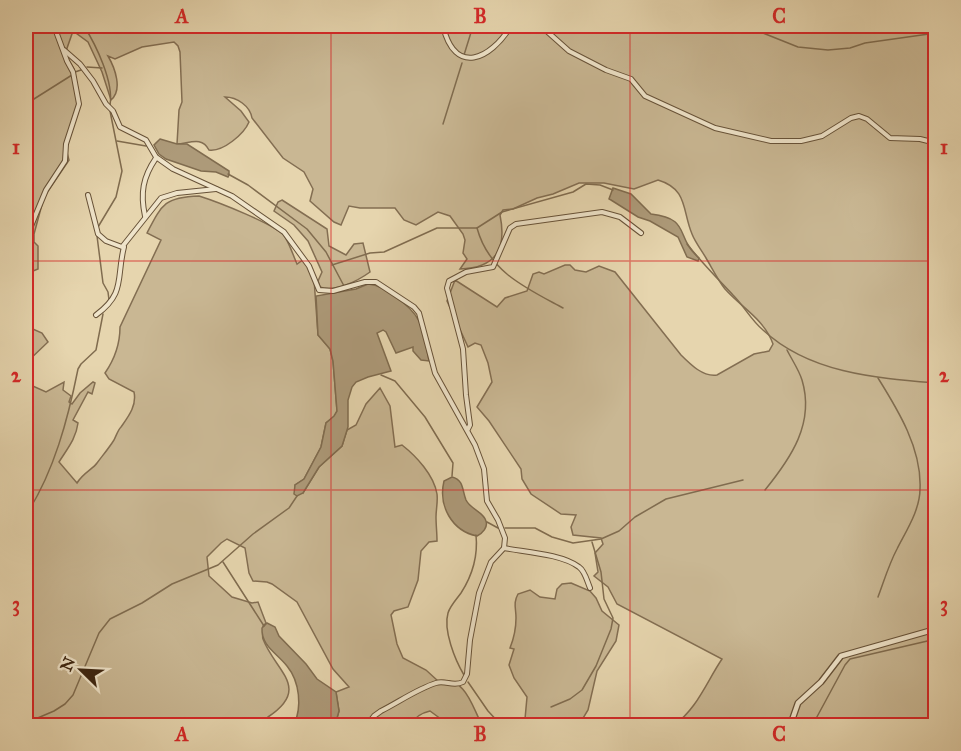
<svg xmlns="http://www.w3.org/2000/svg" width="961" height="751" viewBox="0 0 961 751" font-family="'IM FELL Great Primer',serif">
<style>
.green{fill:#c9b793;stroke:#836e52;stroke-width:1.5}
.water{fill:#ad9a79;stroke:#806c4f;stroke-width:1.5}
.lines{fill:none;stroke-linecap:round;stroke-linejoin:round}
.stream{stroke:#806c4f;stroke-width:1.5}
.minor-casing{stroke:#675238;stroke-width:6}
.tertiary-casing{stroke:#675238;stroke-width:7}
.minor{stroke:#efe4ca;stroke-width:4}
.tertiary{stroke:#efe4ca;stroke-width:4.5}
.grid{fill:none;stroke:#d62828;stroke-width:1.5;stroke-opacity:0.55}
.neatline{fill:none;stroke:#d62828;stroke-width:2}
.grid-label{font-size:20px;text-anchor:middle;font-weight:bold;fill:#d62828}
</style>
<rect width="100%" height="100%" fill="#e6d5ae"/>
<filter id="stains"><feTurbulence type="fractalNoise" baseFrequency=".00333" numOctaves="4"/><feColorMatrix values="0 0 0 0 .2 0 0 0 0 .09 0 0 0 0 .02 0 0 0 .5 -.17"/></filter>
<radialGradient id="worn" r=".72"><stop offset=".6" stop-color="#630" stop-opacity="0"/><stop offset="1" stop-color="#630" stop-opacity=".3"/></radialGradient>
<!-- green -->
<g class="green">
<path d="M26,26H935V725L830,726L825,721L819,726L674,725C697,709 707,681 722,659L617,604L608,587L594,576L598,572L595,553L603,544L601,538L573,535L571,527L576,515L561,514L531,494L522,479L521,469L489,421L477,407L492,382L488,363L481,345L475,343L468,347L447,301L455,280L497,307L505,298L527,291L533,274L539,272L544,274L565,265H570L575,270L586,272L599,266L615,272L681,355C691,365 703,377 717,375L754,354L769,351L773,344C764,319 742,308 725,289C718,280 712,268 706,258C702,251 695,242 692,234C682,210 688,189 658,180L634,189L604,183H579L553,194L537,198L513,209L503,210L500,215C507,249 496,268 460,269L467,259L463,253L465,240L463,234L450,216L438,212L416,225L404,220L395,208H360L349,206L341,225L334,222L310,201L313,189L304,172L283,158L252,118C250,106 237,97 225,97L241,111L249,122C244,134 223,152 209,150C202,136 190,143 177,144L179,110L182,102L180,52L178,46L174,42L142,47L115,59L108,56C115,68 123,90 111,100L102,72L88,42L73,31L65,54L74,69L80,100L65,145L69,160L44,197L34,234V242L38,246V269L28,273L26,278Z"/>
<path d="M199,196C215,201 278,225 285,237C290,245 293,255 297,264L304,259L314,279L318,335L330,349L333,361L337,411L335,416L326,423L321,447L304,479L295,485L303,493L319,467L342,446L347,430L356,425L366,404L380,388L390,406L395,447L402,445C416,456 434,475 437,494C438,502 436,509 436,517C436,525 437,533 437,541L429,542L421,551L418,580L408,607L394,611L391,615L397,644L403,658L426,670L438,681C466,677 471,704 482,725H454L451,721L445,722L430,711C421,713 414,718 411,725H335L339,711L336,692L349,687L333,669L297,602L272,584L267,582L253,581L249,573L245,548L227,539L221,543L207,557L209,576L232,597L252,603L258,602L266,623L263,626C263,630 262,636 263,639C275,671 312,688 268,717V725L43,726L26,720V383L46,392L64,382L63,390L71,396L69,402L72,404L80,393L93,382L95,383L92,394L88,392L73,420L78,423C76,439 67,449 59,462L77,483C83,473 93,469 97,463C103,455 109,448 114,440C116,436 118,430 121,427C128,417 137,406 134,392L109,379L105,373C114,360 120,343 120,327L161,240L147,233C162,204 165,197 199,196Z"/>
<path d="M282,200L327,229L329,246L346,255L354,244L363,243L370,272C359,280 335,293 320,287L318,281L322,272L308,241L294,225L274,211L278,202Z"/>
<path d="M26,326L42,333L48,342L26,363Z"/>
<path d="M571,583L590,591L596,598L602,611L619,625L616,641L597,671L588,710L582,720L569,725H523L525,719L527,697L514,678L509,665L514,649L510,648C514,638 516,629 516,618C516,608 513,603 518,594L530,590L540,597L555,599L557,589L562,584Z"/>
</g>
<!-- water -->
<g class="water">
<path d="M160,139L177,144H187L229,171V175L228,177L216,172L201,171L166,159L159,154L154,145Z"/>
<path d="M613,188L631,194L651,214C692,219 674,236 699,258L698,261L687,257L678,237L650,221L638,217L611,200L609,199Z"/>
<path d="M368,284C379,285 386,290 394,296C424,316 423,329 429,361L421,360L413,351V347L396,353L386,332L383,330L377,333L391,371L368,377L356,382L352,387L348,400V427L342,446L319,467L303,493L297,496L294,494L295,485L304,479L321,447L326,423L334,416L337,411L333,361L330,349L318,335L316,296L356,289Z"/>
<path d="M452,477C464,480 462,490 466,500C470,509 484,512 486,521C488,527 483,533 477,536C452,531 438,506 444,481Z"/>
<path d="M267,623L275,627L279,636L306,664L317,679L336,692L339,711L335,725H294C302,707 300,682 287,666C277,653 261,646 262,628Z"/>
</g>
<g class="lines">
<!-- stream -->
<g class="stream">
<path d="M84,26C96,45 114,82 110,105"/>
<path d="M710,26L758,31L798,47L828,50L850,48L865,43L936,33"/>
<path d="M464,55L473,26"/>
<path d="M87,67L102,68"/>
<path d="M75,72L81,70"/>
<path d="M26,104L72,75"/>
<path d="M443,124L462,63"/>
<path d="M117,141L146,146"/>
<path d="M228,174L248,185L307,229L326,252L344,286"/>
<path d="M98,227L116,197L122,171L110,111"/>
<path d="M477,228C489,272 526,288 563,308"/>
<path d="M97,236L103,283L108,292L109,300"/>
<path d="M687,244C701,262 717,278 733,295C744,306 751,320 763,330C809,373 875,378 936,383"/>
<path d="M332,265L370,253L384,252L437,228H477L502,212L573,192L586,184L600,185L613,190"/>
<path d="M381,375L395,381L425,417L453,463L452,476"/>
<path d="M878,378C898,410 922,449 920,489C920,510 906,531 897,549C889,564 884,581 878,597"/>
<path d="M765,490C791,458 815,423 802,380C799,370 792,360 787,350"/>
<path d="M26,515C54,472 68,419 78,369L81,364L96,350L103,314"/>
<path d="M487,522L498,528"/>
<path d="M505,528H535L552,537L573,543L601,539L619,531L635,517L666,499L743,480"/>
<path d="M223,562L264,626"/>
<path d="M464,675C455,660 443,630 448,613C450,606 456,600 461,593C472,576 478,555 476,535"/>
<path d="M468,682L488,711L502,726"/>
<path d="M551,707L570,699L582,690L596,666L611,629L613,618L604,599L601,572L592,542"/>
<path d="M26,723L54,711L65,704L73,695L99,633L110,619L142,603L172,584L218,565L253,534L289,508L297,496"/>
<path d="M812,726L845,665L850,659L936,639"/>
</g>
<defs>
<g id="minor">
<path d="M443,26C455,76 490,60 511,26"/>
<path d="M541,26L569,51L606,70L631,79L645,96L715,128L771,141H801L822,136L851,118L859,116L867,119L890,138L920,139L936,143"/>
<path d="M64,50L80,64L93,81L106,104L113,111L120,127L146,140L156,157L173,169L232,196L284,232L309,266L319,290L333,291L365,282H376L414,307L419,313L435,373L475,445L484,469L487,501L498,520L505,538L504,548L491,562L479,593L470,640L467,674L463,682C454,687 445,680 436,683C417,689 399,702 381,711L374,716L366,726"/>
<path d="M88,195L98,234L106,241L122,247L161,198L177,193L216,189"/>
<path d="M145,216C140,193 143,177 156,158"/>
<path d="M26,238L46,190L65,161L66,144L79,104L73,72L67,61L54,26"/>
<path d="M96,315C126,293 116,278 124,247"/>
<path d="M468,429L470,425L466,395L463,349L447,288L449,281L466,272L493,267L510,228L516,224L602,212L620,217L641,233"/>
<path d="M504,548C525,552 562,554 579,567C585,571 587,581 590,588"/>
</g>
<path id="tertiary" d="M790,726L798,703L821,682L841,656L936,629"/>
</defs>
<!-- minor casing -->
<use href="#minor" class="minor-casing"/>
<!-- tertiary casing -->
<use href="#tertiary" class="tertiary-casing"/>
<!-- minor -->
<use href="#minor" class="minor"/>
<!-- tertiary -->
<use href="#tertiary" class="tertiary"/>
</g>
<!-- grid -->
<path class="grid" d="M331,26V726M630,26V726M26,261H936M26,490H936"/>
<!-- margin -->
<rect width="961" height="751" fill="none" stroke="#e6d5ae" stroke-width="66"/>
<!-- north arrow -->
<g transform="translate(81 670) rotate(294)" stroke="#efe4ca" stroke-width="4.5" paint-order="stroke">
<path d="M0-4.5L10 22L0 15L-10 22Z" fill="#3d2611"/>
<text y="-9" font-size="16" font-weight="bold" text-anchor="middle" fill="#3d2611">N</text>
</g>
<rect x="33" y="33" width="895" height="685" class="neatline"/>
<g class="grid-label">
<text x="182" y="23">A</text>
<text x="480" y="23">B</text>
<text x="779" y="23">C</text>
<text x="16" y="154">1</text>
<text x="944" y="154">1</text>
<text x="16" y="382">2</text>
<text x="944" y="382">2</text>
<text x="16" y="611">3</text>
<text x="944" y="611">3</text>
<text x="182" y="741">A</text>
<text x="480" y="741">B</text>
<text x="779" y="741">C</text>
</g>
<rect width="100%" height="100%" filter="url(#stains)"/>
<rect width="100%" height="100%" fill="url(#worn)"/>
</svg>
